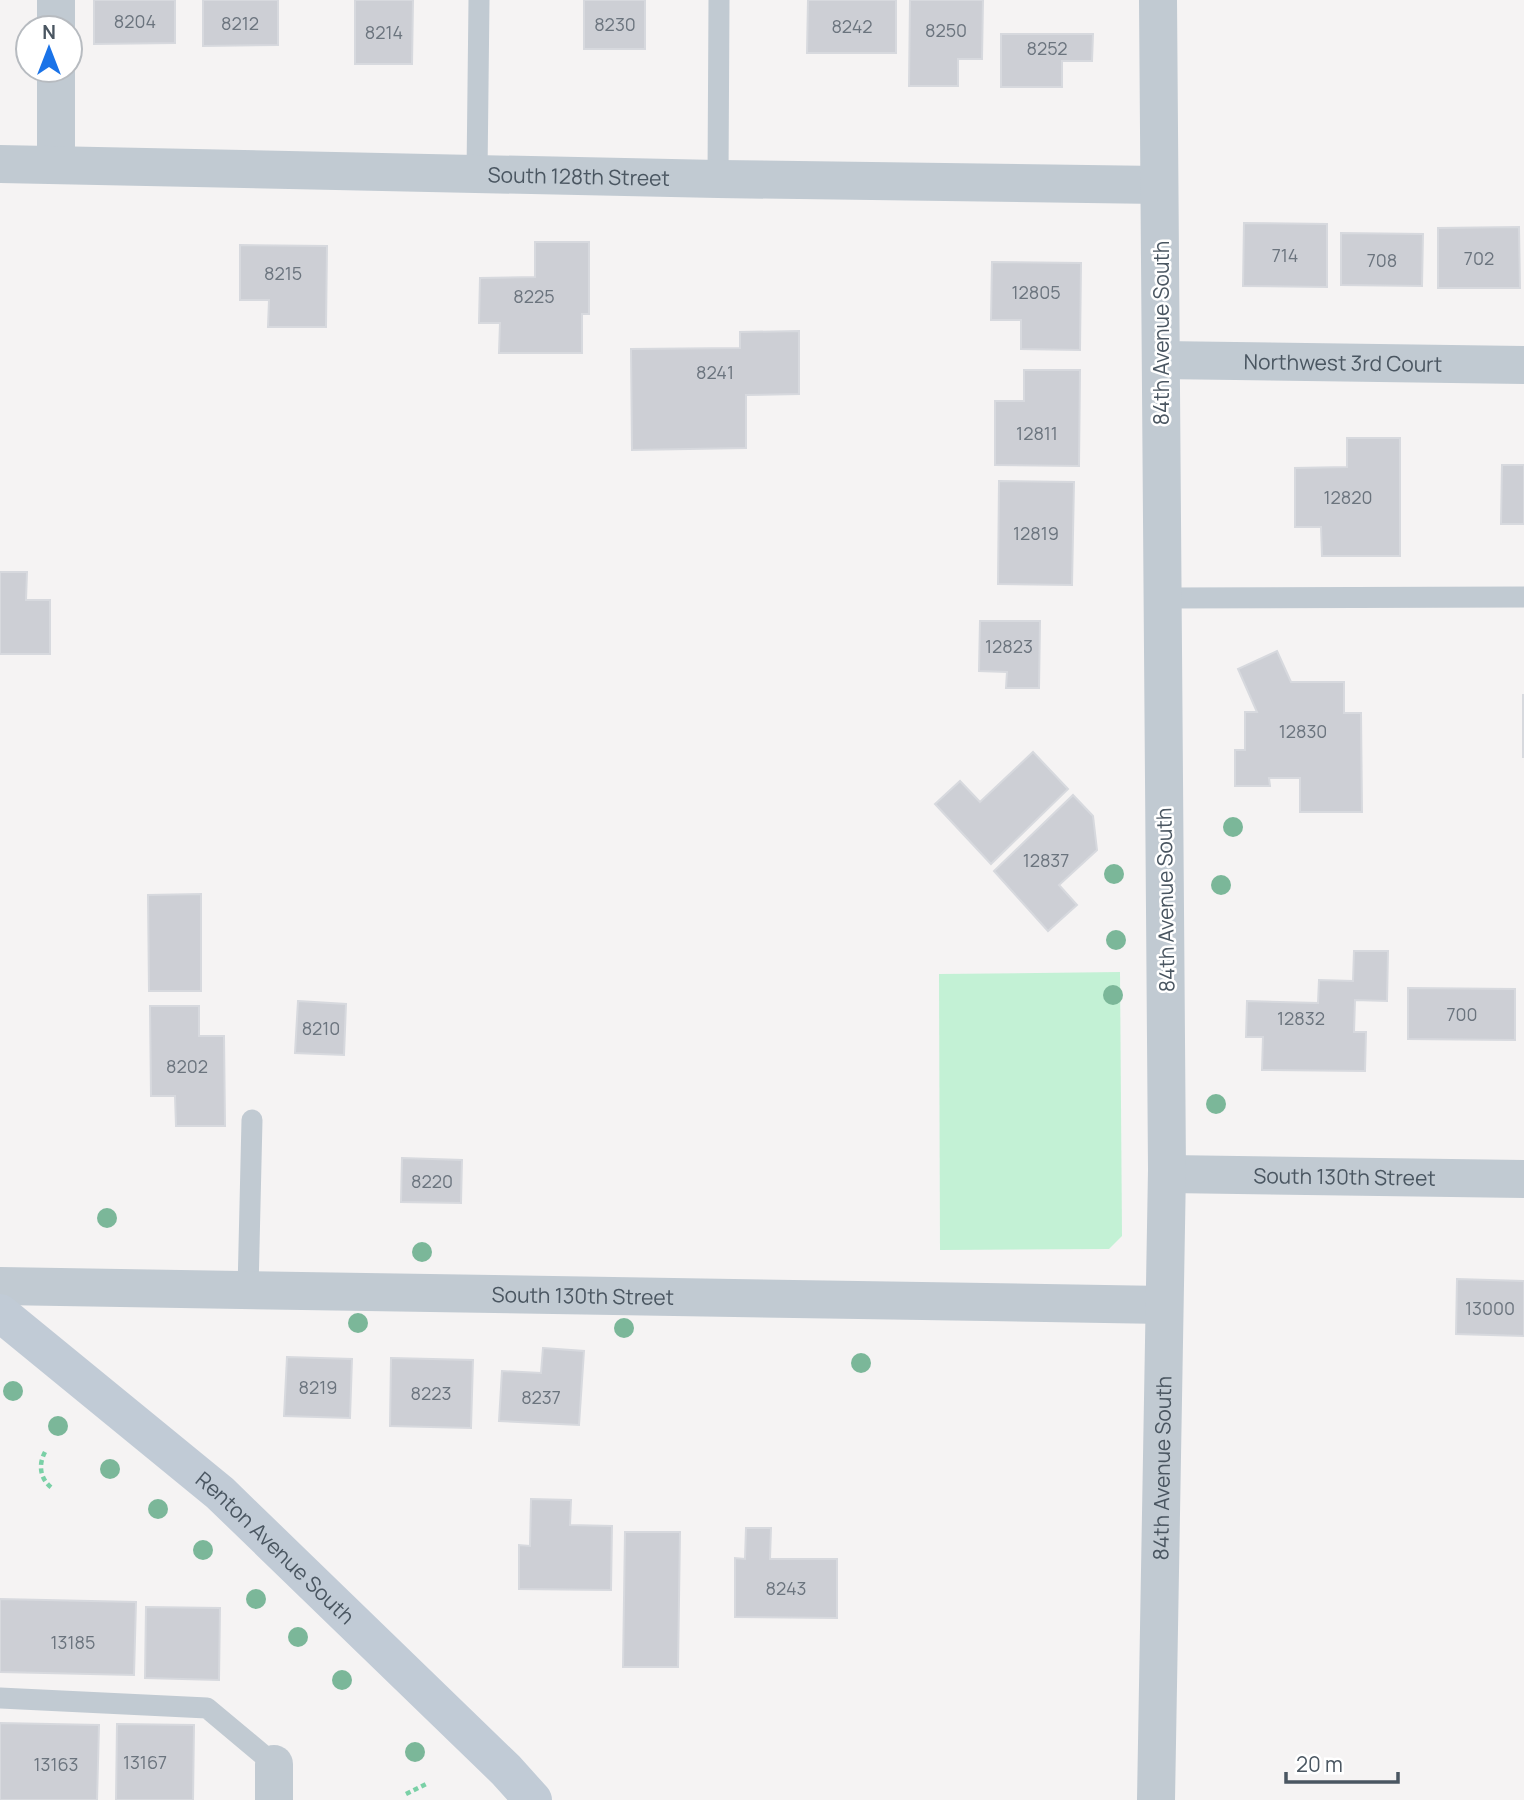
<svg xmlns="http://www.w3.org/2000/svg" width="1524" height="1800" viewBox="0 0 1524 1800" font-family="Manrope,sans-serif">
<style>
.green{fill:#c3f1d5}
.building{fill:#cdcfd5;stroke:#d7d9de;stroke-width:2}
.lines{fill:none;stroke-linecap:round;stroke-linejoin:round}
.path{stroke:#7ad0a6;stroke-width:4.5;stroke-dasharray:5 3.5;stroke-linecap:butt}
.service{stroke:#c1cad2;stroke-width:21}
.minor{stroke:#c1cad2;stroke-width:38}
.tertiary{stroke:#c1cad2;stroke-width:38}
.secondary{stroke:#c1cbd6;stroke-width:38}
.tree{fill:#7bb799}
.labels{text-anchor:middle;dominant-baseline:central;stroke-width:5;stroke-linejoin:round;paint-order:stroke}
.number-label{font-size:18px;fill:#6b747e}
.street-label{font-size:21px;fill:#4a5661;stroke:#fff}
</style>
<rect width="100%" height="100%" fill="#f5f3f3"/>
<!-- green -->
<path class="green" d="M1120,972L1122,1236L1109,1249L940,1250L939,974Z"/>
<!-- building -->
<g class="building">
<path d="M94,0H175V43L94,44Z"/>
<path d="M203,0H278V45L203,46Z"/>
<path d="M355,0H413L412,64H355Z"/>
<rect x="584" y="0" width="61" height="49"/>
<path d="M808,0H896V53H807Z"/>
<path d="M910,0H983L982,59H958V86H909Z"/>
<path d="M1001,34H1093L1092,61H1062V87H1001Z"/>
<path d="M1244,223L1327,224V287L1243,286Z"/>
<path d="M1519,227L1520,288H1438V228Z"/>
<path d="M1341,233L1423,234L1422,286L1341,285Z"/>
<path d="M535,242H589V314H582V353H499L500,323H479L480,278L535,277Z"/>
<path d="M240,245L327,246L326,327H268L269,300H240Z"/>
<path d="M992,262L1081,263L1080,350L1021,349V320H991Z"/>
<path d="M799,331V394L746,395V448L632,450L631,349L740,348V332Z"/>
<path d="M1024,370H1080L1079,466L995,465V401H1024Z"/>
<path d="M1347,438H1400V556H1322L1321,527H1295V468L1347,467Z"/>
<path d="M1502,465H1524V524H1501Z"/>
<path d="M999,481L1074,482L1072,585L998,584Z"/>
<path d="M0,572H27L26,600H50V654H0Z"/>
<path d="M980,621H1040L1039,688H1006L1007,672L979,671Z"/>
<path d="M1277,651L1291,682H1344V713H1361L1362,812H1300V778H1269L1270,786H1235V750H1245V712H1257L1238,669Z"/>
<rect x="1523" y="695" width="1" height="62"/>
<path d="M1033,752L1068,789L991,864L935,804L960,781L980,802Z"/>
<path d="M1073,795L1093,816L1097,850L1059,885L1077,905L1048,931L994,871Z"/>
<path d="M201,894V991H149L148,895Z"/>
<path d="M1354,951H1388L1387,1001L1355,1000L1354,1032H1366L1365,1071L1262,1070L1263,1037H1246L1247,1001L1318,1003L1319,980L1353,981Z"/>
<path d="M1408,988L1515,989V1040L1408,1039Z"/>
<path d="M298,1001L346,1004L344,1055L295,1053Z"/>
<path d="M150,1006H199V1036H224L225,1126H176L175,1096H151Z"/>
<path d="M402,1158L462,1160L461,1203L401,1202Z"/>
<path d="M1457,1279L1524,1281V1336L1456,1334Z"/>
<path d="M543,1348L584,1351L579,1425L499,1421L502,1371L541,1373Z"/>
<path d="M287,1357L352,1359L350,1418L284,1416Z"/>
<path d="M391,1358L473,1360L471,1428L390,1426Z"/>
<path d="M531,1499L571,1500L570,1525L612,1526L611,1590L519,1589V1545L530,1546Z"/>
<path d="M746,1528H771L770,1559H837V1618L735,1617V1558L745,1559Z"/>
<path d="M625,1532H680L678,1667H623Z"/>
<path d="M0,1599L136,1602L134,1675L0,1672Z"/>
<path d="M146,1607L220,1608L219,1680L145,1678Z"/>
<path d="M0,1723L99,1725L97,1800H0Z"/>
<path d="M117,1724L194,1725L193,1800H116Z"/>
</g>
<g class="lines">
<!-- path -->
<g class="path">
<path d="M45,1452C38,1465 40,1479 52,1488"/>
<path d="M406,1794L426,1784"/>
</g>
<!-- service -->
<g class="service">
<path d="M477,174L479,0"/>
<path d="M718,179L719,0"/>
<path d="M1162,598L1524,597"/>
<path d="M248,1290L252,1120"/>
<path d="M0,1698L207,1708L274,1764"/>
</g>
<!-- minor -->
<g class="minor">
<path d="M56,28V0"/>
<path d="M56,165V70"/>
<path id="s1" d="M1161,360L1524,365"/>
<path id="s2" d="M1167,1170L1169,1174L1524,1179"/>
<path id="s3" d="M0,1286L1164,1305"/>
<path d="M274,1800V1764"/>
</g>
<!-- tertiary -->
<g class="tertiary">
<path id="s4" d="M0,164L718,179L1159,185"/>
<path id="s5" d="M1156,1800L1167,1170L1158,0"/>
</g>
<!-- secondary -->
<path class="secondary" id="s6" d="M0,1313L220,1493L506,1770L533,1800"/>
</g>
<!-- trees -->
<g class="tree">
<circle cx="1233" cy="827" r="10"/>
<circle cx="1114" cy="874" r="10"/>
<circle cx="1221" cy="885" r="10"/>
<circle cx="1116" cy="940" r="10"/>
<circle cx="1113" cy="995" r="10"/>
<circle cx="1216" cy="1104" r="10"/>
<circle cx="107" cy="1218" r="10"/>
<circle cx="422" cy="1252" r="10"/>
<circle cx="358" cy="1323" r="10"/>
<circle cx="624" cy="1328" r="10"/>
<circle cx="861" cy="1363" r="10"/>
<circle cx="13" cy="1391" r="10"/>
<circle cx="58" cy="1426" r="10"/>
<circle cx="110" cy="1469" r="10"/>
<circle cx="158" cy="1509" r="10"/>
<circle cx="203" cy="1550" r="10"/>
<circle cx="256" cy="1599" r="10"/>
<circle cx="298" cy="1637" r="10"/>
<circle cx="342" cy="1680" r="10"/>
<circle cx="415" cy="1752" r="10"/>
</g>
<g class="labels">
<!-- number labels -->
<g class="number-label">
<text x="135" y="21">8204</text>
<text x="240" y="23">8212</text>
<text x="615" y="24">8230</text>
<text x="852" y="26">8242</text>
<text x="946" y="30">8250</text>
<text x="384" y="32">8214</text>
<text x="1047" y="48">8252</text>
<text x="1285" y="255">714</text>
<text x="1479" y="258">702</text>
<text x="1382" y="260">708</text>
<text x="283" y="273">8215</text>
<text x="1036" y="292">12805</text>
<text x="534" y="296">8225</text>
<text x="715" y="372">8241</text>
<text x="1037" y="433">12811</text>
<text x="1348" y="497">12820</text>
<text x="1036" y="533">12819</text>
<text x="1009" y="646">12823</text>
<text x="1303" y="731">12830</text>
<text x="1046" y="860">12837</text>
<text x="1462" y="1014">700</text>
<text x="1301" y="1018">12832</text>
<text x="321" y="1028">8210</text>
<text x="187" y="1066">8202</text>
<text x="432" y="1181">8220</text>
<text x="1490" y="1308">13000</text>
<text x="318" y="1387">8219</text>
<text x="431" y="1393">8223</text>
<text x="541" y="1397">8237</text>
<text x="786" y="1588">8243</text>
<text x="73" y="1642">13185</text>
<text x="145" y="1762">13167</text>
<text x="56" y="1764">13163</text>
</g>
<!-- street labels -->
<g class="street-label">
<text stroke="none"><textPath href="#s4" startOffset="579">South 128th Street</textPath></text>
<text transform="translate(1161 333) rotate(-90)">84th Avenue South</text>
<text stroke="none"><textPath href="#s1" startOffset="182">Northwest 3rd Court</textPath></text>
<text transform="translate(1165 900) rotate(-91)">84th Avenue South</text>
<text stroke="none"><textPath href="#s2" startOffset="180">South 130th Street</textPath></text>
<text stroke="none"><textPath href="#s3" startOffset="583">South 130th Street</textPath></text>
<text stroke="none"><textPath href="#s5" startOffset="332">84th Avenue South</textPath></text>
<text stroke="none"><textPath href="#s6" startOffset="362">Renton Avenue South</textPath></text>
</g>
</g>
<!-- north arrow -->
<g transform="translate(49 49)"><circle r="33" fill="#ffffff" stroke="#b7bbc0" stroke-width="2"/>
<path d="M0-5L12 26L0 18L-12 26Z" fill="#1a73e8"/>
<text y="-10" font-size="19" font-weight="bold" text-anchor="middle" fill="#4a5661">N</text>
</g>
<!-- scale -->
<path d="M1286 1772v10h112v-10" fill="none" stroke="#4a5661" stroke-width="3.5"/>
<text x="1296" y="1772" font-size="21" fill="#4a5661" stroke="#ffffff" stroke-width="5" paint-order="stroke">20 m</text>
</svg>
